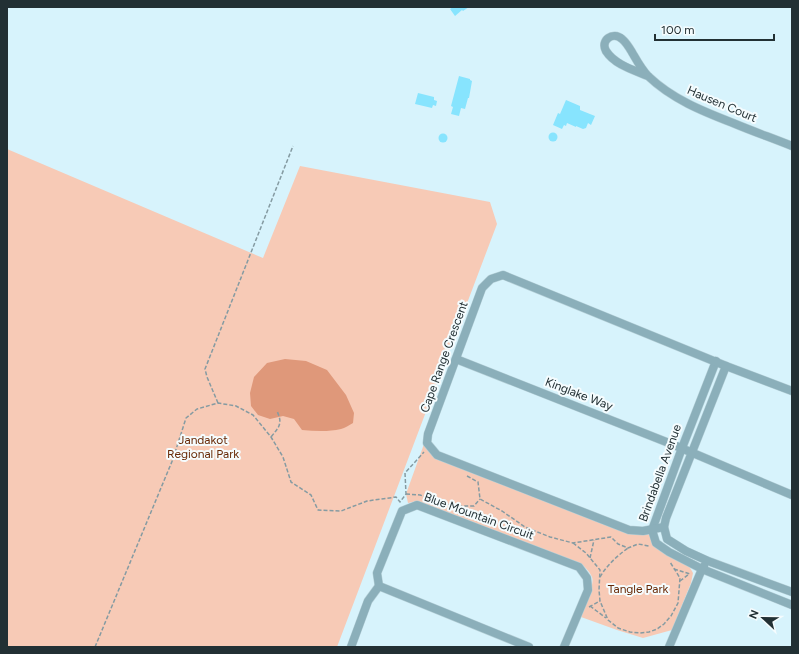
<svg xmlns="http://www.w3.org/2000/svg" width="799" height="654" viewBox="0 0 799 654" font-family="Figtree,sans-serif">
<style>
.green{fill:#f7cab6}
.water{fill:#df987a}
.building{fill:#87e4fe}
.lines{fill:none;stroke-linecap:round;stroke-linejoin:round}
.minor-casing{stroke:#b6d0d8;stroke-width:9}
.path{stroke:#859ba2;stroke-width:1.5;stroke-dasharray:4 2;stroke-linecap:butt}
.minor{stroke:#8bafba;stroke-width:8}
.labels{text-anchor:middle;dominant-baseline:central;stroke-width:4;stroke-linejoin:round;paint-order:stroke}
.street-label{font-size:12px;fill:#223034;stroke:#f5fcfe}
.park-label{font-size:12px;fill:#682906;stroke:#f5fcfe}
</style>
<rect width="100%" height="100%" fill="#d7f3fc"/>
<!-- green -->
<g class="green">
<path d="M7,149L263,258L300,166L490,202L497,224L337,647H7Z"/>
<path d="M424,444L436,457L629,532H650L689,566L693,573L691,583L672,630L643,638L617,630L581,617C584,609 595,584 592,577C590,572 585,567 581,564L417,501L408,503L406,494Z"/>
</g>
<!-- water -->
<path class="water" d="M285,359L306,361L327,370L346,395L354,413L353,423C349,425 345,428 341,429C328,432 315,431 302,430L294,419L283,416L270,419L258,415L251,406L250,393L254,377L267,363Z"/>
<!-- building -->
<g class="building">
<path d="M453,7H469L463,11L462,10L455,16L450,9Z"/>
<path d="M459,76L470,79V80L472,81L469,98H468L465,109L461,108L459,116L451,114L453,107L451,106Z"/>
<path d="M418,93L434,97V100L437,101L436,106L433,105L432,108L415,104Z"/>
<path d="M566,100L580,106V110L595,116L591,125L588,123L586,128L583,129L576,126V127L567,123L566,126L564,125L562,129L553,125L558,113L560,114Z"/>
<circle cx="553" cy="137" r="4.5"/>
<circle cx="443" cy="138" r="4.5"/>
</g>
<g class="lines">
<defs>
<g id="minor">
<path d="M648,76C634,70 615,65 606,51C600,40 613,31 622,39C627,43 630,49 633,54C637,61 642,70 648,76C672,99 702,111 733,123C752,131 772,138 792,146"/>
<path d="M456,359L674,445L792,495"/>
<path d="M716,361L682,448L652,530L656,543L669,552L702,569L792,605"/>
<path d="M726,366L666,518L664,527L667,539L686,551L708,561L792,592"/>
<path d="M664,527L643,531L629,530L437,455L427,443L428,434L482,288L491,279L503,275L726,366L792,391"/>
<path d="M351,647L368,601L379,586"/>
<path d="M529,647L379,586L377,573L402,511L417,505L579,567L587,578L588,590L564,647"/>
<path d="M669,647L702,569L704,566"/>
</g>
</defs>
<!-- minor casing -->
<use href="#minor" class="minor-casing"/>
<!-- path -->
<g class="path">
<path d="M218,403L207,377L205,369L293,146"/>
<path d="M271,437C279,427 283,424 277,411"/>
<path d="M467,476L478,482L480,499L502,511L525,527L550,537L573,543L611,537L618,544L628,548L638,544L649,546"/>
<path d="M406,494L420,495L453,506H474L480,499"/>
<path d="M573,543L586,553L600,570L599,590L600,601L608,620L618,628L630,632L640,633L649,632L657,629L664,624L671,616L678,603L680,578L670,562"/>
<path d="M590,558L594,540"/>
<path d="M674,569L690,574"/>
<path d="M600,577C607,565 617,556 628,548"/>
<path d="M680,581L689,574"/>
<path d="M590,606L606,618"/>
<path d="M589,607L600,601"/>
<path d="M95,647L173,459L186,418L197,409L218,403L236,406L253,415L271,437L283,457L291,482L311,495L318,510L341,511L367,501L396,497L400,502L406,494L405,473L424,452"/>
</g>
<!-- minor -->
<use href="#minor" class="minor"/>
</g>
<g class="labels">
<!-- street labels -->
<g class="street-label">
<text transform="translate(722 104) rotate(23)">Hausen Court</text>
<text transform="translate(444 357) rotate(-70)">Cape Range Crescent</text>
<text transform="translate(579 394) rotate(21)">Kinglake Way</text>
<text transform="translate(660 473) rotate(-70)">Brindabella Avenue</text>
<text transform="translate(479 516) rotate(20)">Blue Mountain Circuit</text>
</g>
<!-- park labels -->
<g class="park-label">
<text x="203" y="440">Jandakot<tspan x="203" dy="14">Regional Park</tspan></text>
<text x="638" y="589">Tangle Park</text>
</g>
</g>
<!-- border -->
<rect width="799" height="654" fill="none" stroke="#223034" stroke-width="16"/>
<!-- north arrow -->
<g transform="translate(763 618) rotate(292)" stroke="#f5fcfe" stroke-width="3" paint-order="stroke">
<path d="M0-3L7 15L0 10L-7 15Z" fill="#223034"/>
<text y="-6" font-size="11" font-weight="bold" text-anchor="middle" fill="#223034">N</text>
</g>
<!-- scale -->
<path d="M655 34v6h119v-6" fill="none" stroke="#223034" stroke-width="2"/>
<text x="661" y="34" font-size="12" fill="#223034" stroke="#f5fcfe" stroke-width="3" paint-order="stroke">100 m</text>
</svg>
